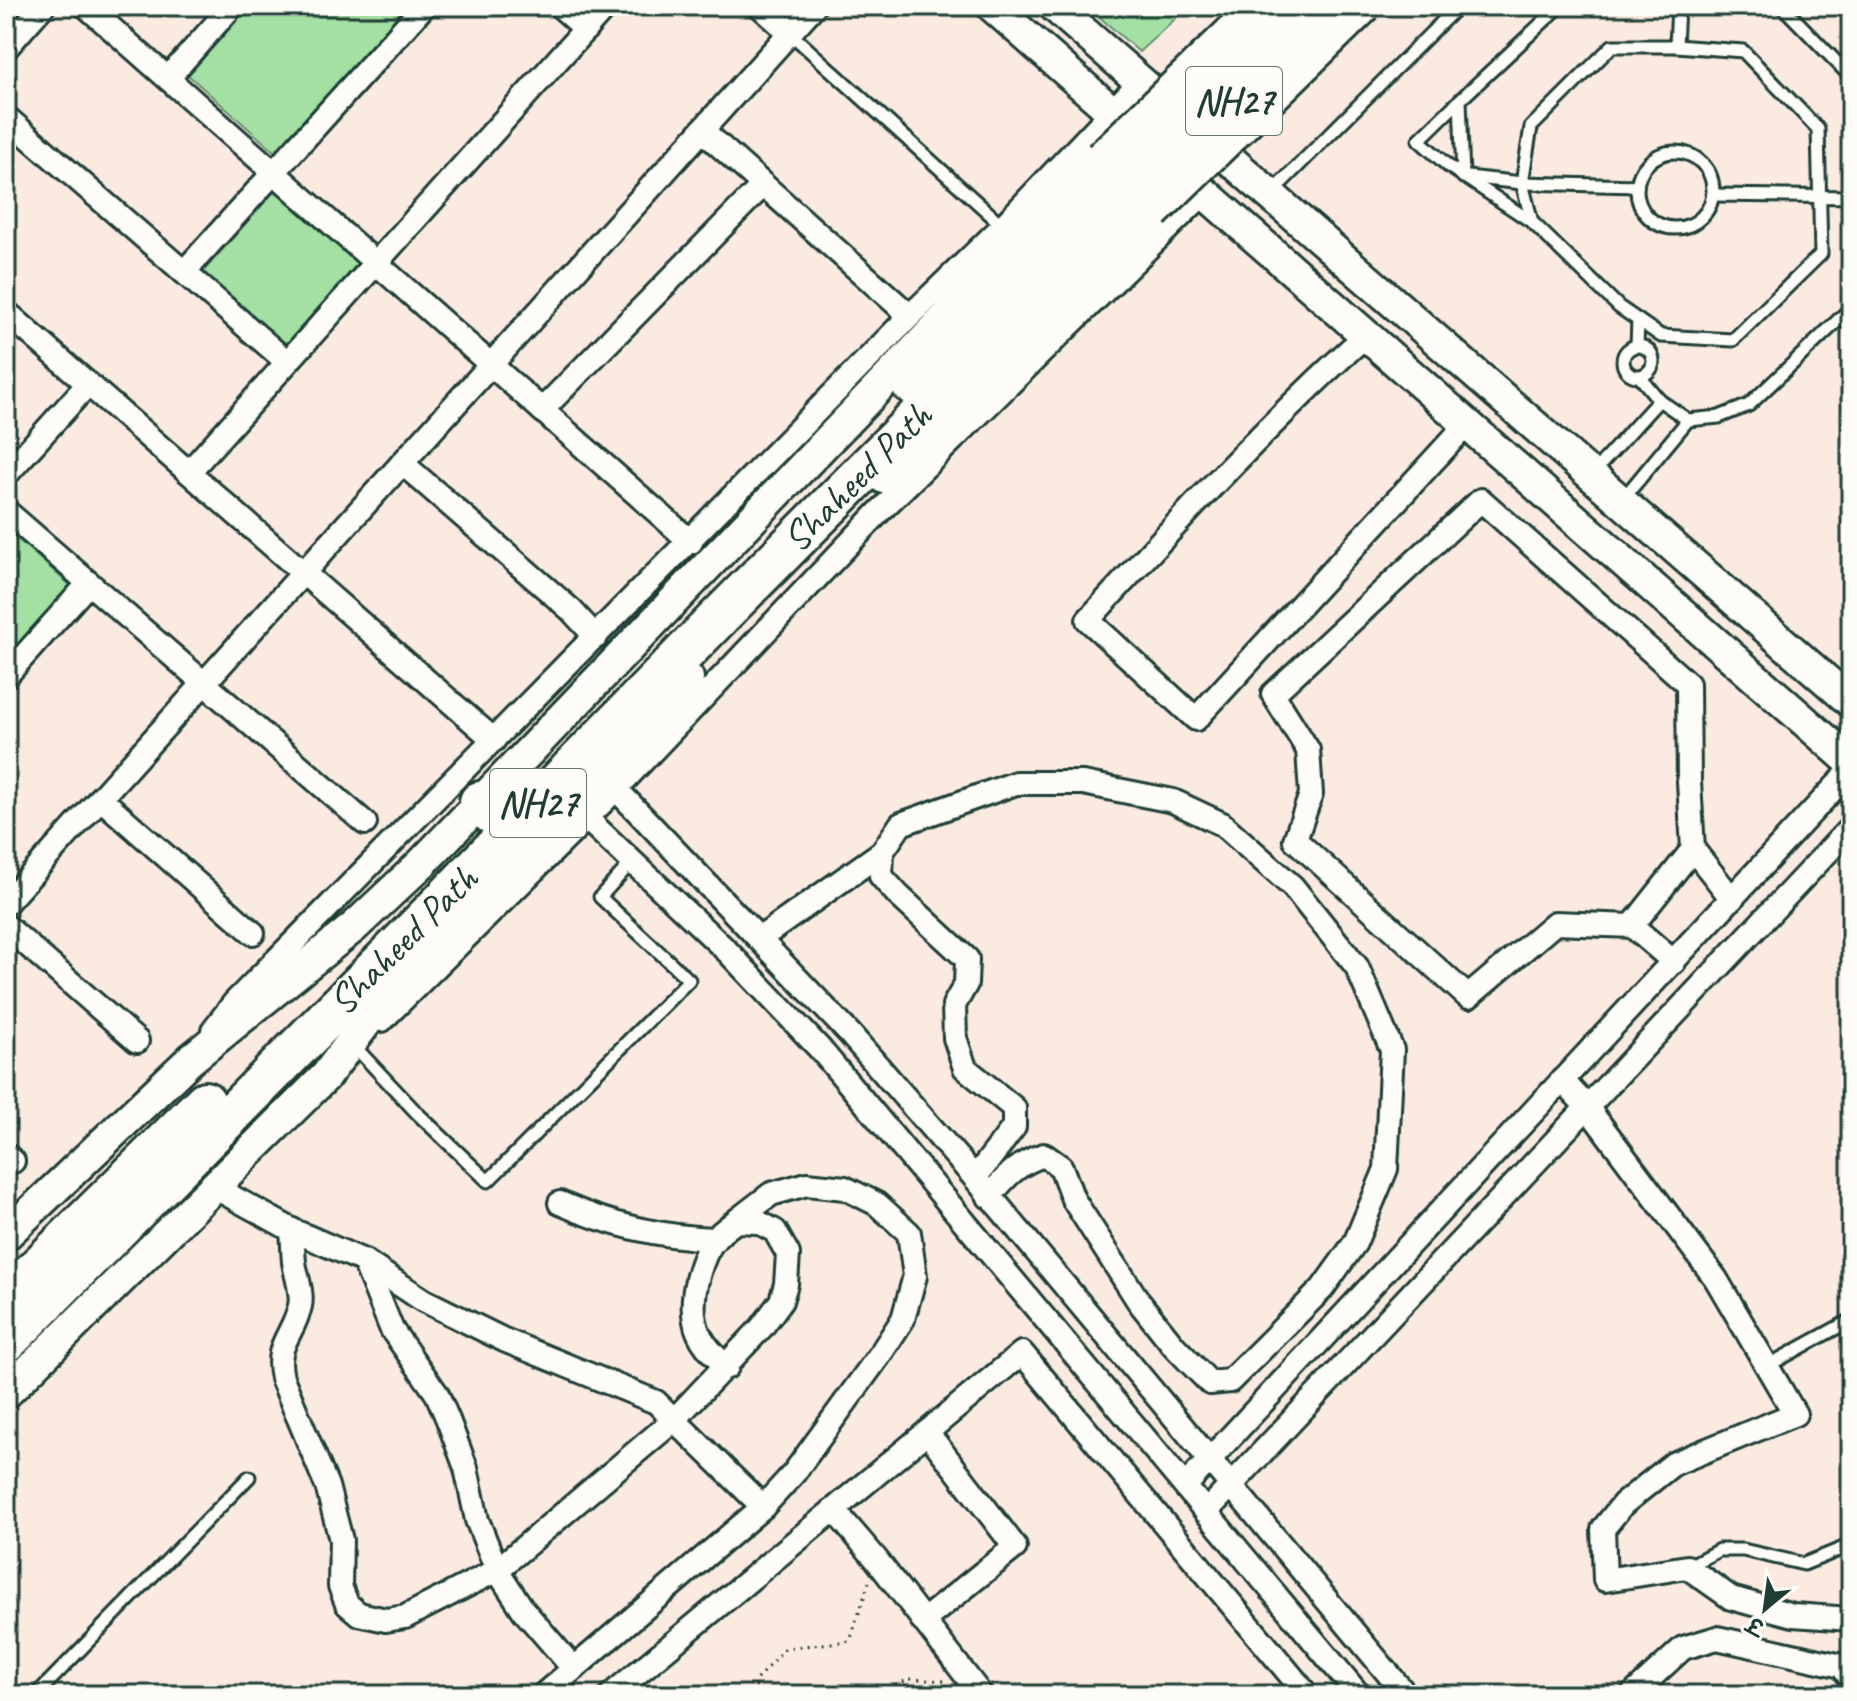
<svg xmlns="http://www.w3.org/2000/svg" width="1857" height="1701" viewBox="0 0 1857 1701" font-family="Caveat,'Playpen Sans Deva',sans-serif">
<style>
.green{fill:#a4dfa4;stroke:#628e6c;stroke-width:2}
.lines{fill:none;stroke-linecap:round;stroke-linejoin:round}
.lane-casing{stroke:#1f3d34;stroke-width:17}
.street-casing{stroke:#1f3d34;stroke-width:28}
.secondary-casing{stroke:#1f3d34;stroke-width:36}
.highway-casing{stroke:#1f3d34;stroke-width:46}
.path{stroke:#1f3d34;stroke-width:3;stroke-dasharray:2 6;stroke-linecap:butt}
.lane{stroke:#fdfcf7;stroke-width:11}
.street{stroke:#fdfcf7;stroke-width:22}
.secondary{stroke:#fdfcf7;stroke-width:30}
.highway{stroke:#fdfcf7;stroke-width:40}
.secondary-bridge-casing{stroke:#1f3d34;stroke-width:36;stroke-linecap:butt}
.highway-bridge-casing{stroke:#1f3d34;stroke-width:46;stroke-linecap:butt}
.secondary-bridge{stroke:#fdfcf7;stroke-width:30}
.highway-bridge{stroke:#fdfcf7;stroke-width:40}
.labels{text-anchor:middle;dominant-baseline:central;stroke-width:6;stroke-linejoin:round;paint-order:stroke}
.shield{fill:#fdfcf7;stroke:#62766e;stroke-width:2}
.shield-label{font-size:38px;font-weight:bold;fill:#1f3d34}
.street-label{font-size:40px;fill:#1f3d34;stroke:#fdfcf7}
</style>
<rect width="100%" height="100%" fill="#fbeae0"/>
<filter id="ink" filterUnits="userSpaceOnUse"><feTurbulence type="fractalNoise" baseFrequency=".0125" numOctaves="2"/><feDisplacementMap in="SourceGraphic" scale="16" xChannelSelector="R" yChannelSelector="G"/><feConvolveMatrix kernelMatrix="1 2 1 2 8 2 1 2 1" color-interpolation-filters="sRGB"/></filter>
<g filter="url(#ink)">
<!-- green -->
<g class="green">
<path d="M250,6H408L276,153L188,75Z"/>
<path d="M1087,6H1189L1139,52Z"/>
<path d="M276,189L359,262L285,346L202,273Z"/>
<path d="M6,529L71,586L6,660Z"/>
</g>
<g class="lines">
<defs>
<g id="lane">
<path d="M1782,6L1851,77"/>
<path d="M790,33L1003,226"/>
<path d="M1612,46H1676L1743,51L1818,129L1821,254L1733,340L1661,336L1619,307L1532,222L1522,183L1531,127Z"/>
<path d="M1676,46L1678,6"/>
<path d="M1460,100L1419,140L1448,166L1532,222"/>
<circle cx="1675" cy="190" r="38"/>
<path d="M1463,177L1460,100L1560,6"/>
<path d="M1468,177L1522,183L1637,186"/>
<path d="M1272,192L1458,6"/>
<path d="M1714,195L1851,197"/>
<circle cx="1638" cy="361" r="15"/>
<path d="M1637,346L1638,320"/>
<path d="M1640,377L1659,400L1688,420L1719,417L1749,405L1851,308"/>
<path d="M1591,475L1659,400"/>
<path d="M1622,500L1688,420"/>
<path d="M355,1047L417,1113L488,1181L689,980L600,897L632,862"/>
<path d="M1767,1366L1851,1320"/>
<path d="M1687,1567L1719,1550H1743L1804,1564L1851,1545"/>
<path d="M36,1695L249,1477"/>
</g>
<g id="street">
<path d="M86,6L691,542"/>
<path d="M560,6L586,29"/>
<path d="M760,6L790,33"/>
<path d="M6,48L43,6"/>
<path d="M168,78L232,6"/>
<path d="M6,117L287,362"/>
<path d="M702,130L910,316"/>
<path d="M184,272L424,6"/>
<path d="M6,312L494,740"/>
<path d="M1366,335C1267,424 1178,522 1088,620L1196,719L1467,424"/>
<path d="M542,410L763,185"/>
<path d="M402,463L571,610L596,637"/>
<path d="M189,472L606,6"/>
<path d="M6,475L88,384"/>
<path d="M6,511L365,823"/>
<path d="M6,676L89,583"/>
<path d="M616,789L850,1034L975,1178L1406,1695"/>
<path d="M100,798L253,933"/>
<path d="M586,818L728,952L820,1049L1359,1695"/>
<path d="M1693,849L1732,899"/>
<path d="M6,903L814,6"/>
<path d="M6,926L137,1041"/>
<path d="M1632,926L1693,849L1689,782L1688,684L1481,500L1273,694L1308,750L1311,794L1295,840L1468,997L1555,923L1632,926L1674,962"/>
<path d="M759,939L882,852"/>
<path d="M382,1020L616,789L880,511L1204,193"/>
<path d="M213,1030L234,1003L910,316L1003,226L1140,82"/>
<path d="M1562,1080L1587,1107L1716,1279L1795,1414L1673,1464L1623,1504L1603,1529L1605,1580L1687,1567L1731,1598L1793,1615L1851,1619"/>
<path d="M6,1155L13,1161"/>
<path d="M975,1178L1014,1127V1108L965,1068L955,1038L954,1005L966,984L967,959L898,895L881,876L882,852L901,824L1016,783H1083L1173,801L1222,824L1293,887L1357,967L1392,1050L1386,1169L1355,1243L1322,1289L1230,1381L1210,1383L1174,1346L1139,1302L1073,1199L1061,1167L1044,1155C1018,1163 1006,1176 989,1197"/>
<path d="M214,1187L292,1230L364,1261L423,1300L504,1340L656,1402L763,1507"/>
<path d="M560,1203C609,1225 662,1237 715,1239"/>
<path d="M292,1230C293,1241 293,1252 294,1262C296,1276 303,1293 300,1306C293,1336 274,1344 282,1378L327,1486L341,1540L340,1586L347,1604L359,1614L386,1620L405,1617L497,1570L674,1420L762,1327L781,1301L786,1284L788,1254L775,1231L758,1222L736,1221C730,1226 722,1231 717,1237C700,1255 690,1297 695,1321C698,1340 713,1355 727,1367"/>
<path d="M364,1261L392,1330L437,1394L448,1420L466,1468L477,1520L497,1570L524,1611L574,1669"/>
<path d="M1185,1486L1851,770"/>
<path d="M834,1510L876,1559L981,1695"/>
<path d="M1206,1512L1851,827"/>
<path d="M923,1621L1015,1547L927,1432"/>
<path d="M543,1695L763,1507L794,1473L881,1353L903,1319L915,1276L909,1233L877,1204L845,1188L807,1184L771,1194L736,1221"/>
<path d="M611,1695L1022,1353L1303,1690"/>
<path d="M1632,1695L1683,1648L1717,1638L1842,1666L1851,1679"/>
</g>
<g id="secondary">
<path d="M992,6L1851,762"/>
<path d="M1054,6L1851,702"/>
<path d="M884,478L1154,213"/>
<path d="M6,1235L191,1059L355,926L422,863L1100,157"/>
<path d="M6,1393L325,1077L403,974L447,931L688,678"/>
</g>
<g id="highway">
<path d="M911,383L1114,175"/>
<path d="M480,802L491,813"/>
<path d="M6,1299L205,1102"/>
<path d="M6,1342L431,913L716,620L1137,196"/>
</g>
</defs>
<!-- lane casing -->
<use href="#lane" class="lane-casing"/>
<!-- street casing -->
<use href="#street" class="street-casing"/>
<!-- secondary casing -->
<use href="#secondary" class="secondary-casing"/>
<!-- highway casing -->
<use href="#highway" class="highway-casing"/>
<!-- path -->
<g class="path">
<path d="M757,1695L756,1680L785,1648L850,1641L869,1582"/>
<path d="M885,1695V1691L909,1679L946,1681"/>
</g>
<!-- lane -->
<use href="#lane" class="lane"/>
<!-- street -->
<use href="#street" class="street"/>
<!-- secondary -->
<use href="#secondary" class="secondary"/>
<!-- highway -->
<use href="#highway" class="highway"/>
<defs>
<g id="secondary-bridge">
<path d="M1100,157L1257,6"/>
<path d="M1154,213L1366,6"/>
</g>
<g id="highway-bridge">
<path d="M1114,175L1289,6"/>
<path d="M1137,196L1331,6"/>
</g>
</defs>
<!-- secondary-bridge casing -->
<use href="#secondary-bridge" class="secondary-bridge-casing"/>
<!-- highway-bridge casing -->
<use href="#highway-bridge" class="highway-bridge-casing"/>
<!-- secondary-bridge -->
<use href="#secondary-bridge" class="secondary-bridge"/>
<!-- highway-bridge -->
<use href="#highway-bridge" class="highway-bridge"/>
</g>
</g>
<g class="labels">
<!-- shield labels -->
<g class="shield">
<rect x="1186" y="67" width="96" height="68" rx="6"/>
<rect x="490" y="769" width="96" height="68" rx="6"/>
</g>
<g class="shield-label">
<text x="1234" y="101">NH27</text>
<text x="538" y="803">NH27</text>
</g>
<!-- street labels -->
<g class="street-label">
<text transform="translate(857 477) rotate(-45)">Shaheed Path</text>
<text transform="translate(403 940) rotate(-45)">Shaheed Path</text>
</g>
</g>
<!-- margin -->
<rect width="1857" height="1701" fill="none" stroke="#fdfcf7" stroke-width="32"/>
<rect x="16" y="16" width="1825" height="1669" fill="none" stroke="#1f3d34" stroke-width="3" filter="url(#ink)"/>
<!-- north arrow -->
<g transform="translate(1765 1609) rotate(209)" stroke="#fdfcf7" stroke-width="6" paint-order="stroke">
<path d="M0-6L14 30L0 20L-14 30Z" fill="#1f3d34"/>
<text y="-12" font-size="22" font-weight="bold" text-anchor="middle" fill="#1f3d34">उ</text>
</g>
</svg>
